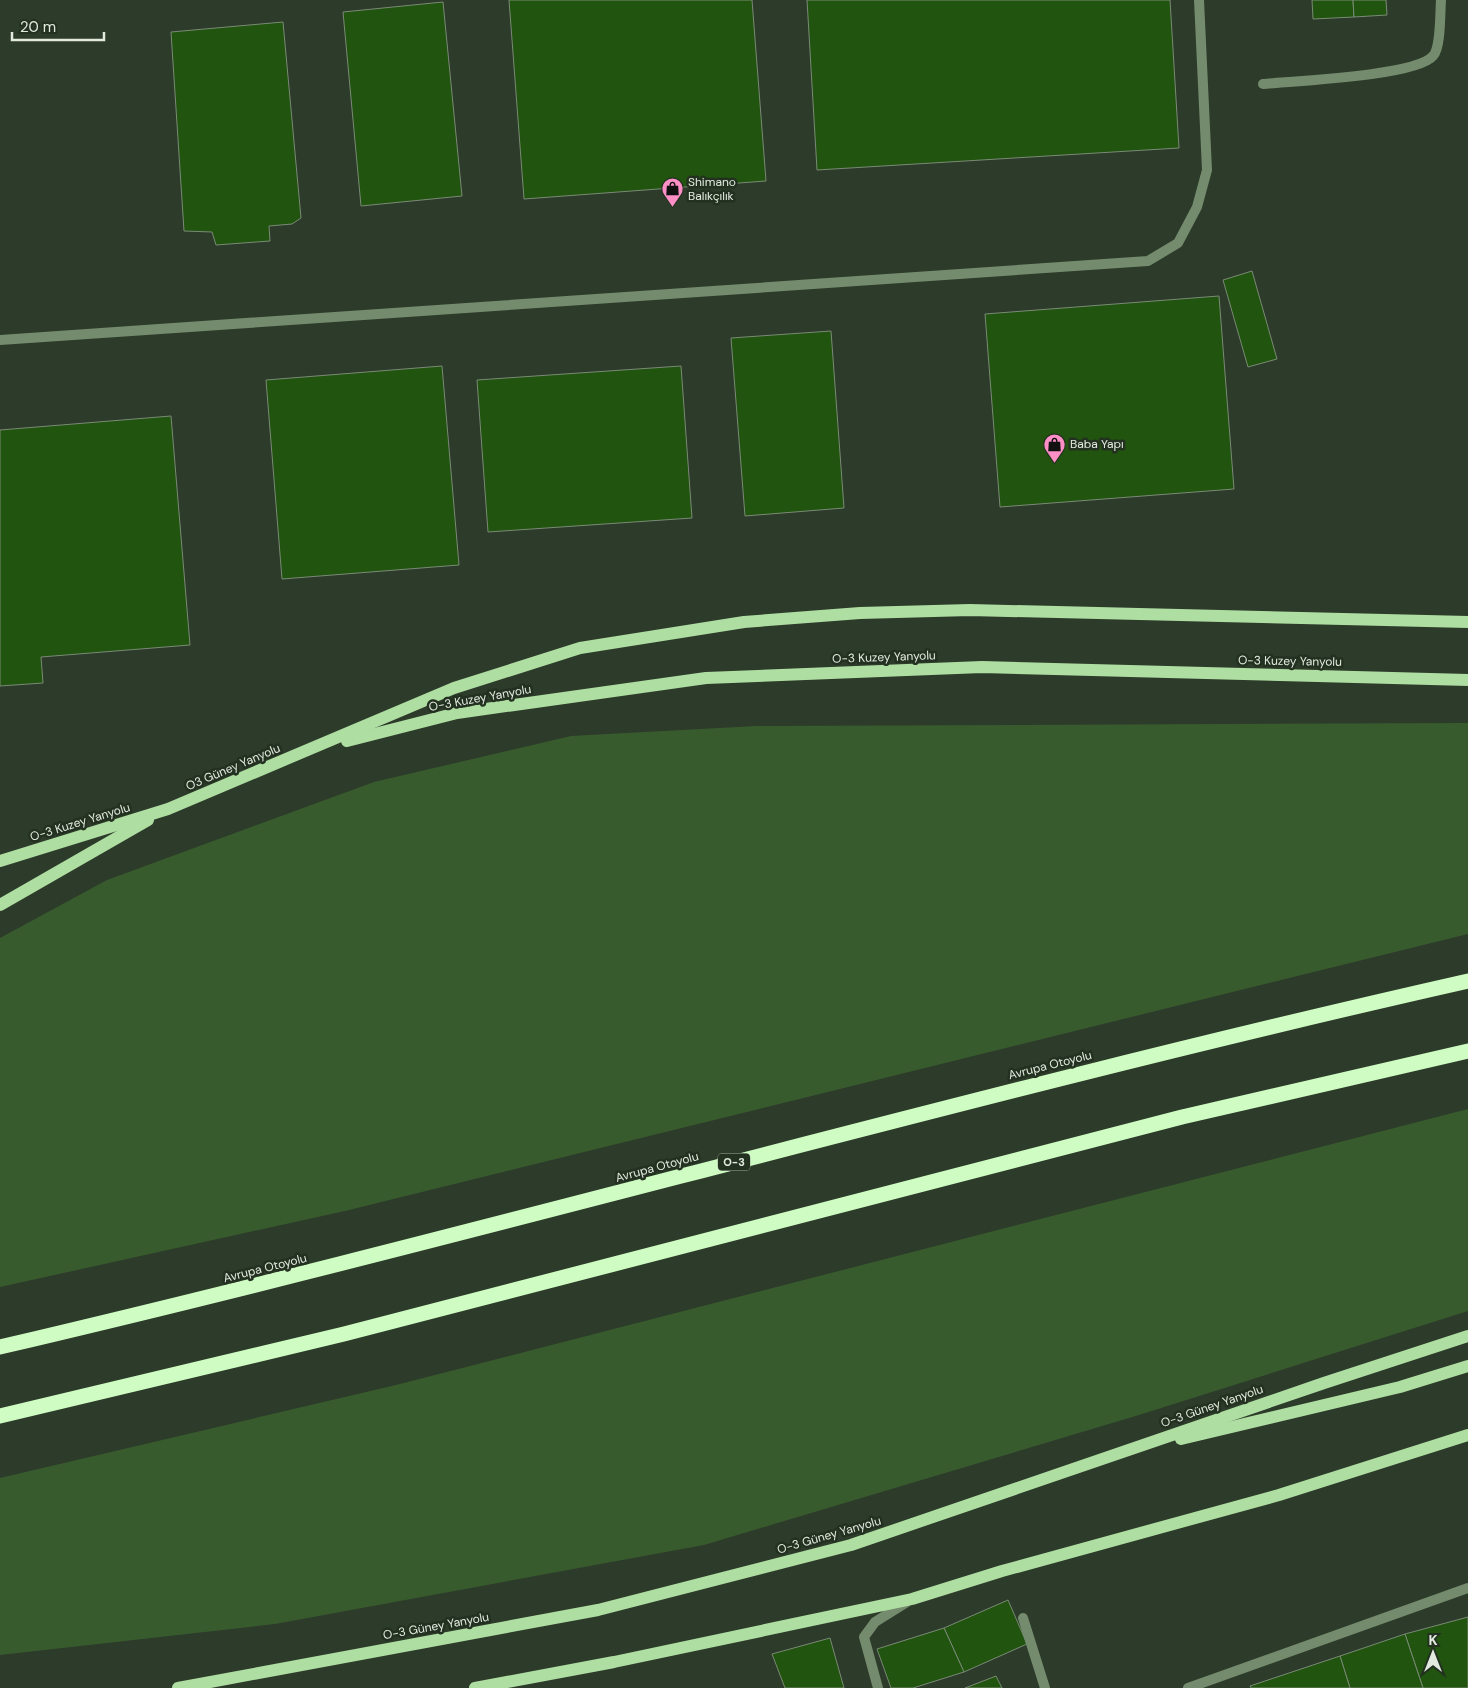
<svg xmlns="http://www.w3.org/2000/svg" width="1468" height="1688" viewBox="0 0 1468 1688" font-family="'DM Sans',sans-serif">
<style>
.green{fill:#385b2e}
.building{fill:#21540f;stroke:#7a8a76}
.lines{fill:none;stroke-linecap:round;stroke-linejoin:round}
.lane{stroke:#748b6d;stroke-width:10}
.street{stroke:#748b6d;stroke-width:10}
.primary{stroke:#afdea2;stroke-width:12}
.highway{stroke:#cefcc2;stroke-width:15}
.labels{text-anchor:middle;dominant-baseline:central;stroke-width:5;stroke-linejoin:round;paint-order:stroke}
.shield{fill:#233120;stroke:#a9b2a6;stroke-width:1}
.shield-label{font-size:11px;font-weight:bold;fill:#e2eadf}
.poi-label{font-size:12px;fill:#e2eadf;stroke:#233120;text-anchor:start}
.street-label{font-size:12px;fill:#e2eadf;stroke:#233120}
</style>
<rect width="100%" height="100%" fill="#2d3b2a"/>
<!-- green -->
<g class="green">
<path d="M1468,723V934L345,1211L0,1287V938L107,880L374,782L571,736L756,726Z"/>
<path d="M1468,1109V1311L1139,1415L704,1545L275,1624L0,1655V1478L396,1385Z"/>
</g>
<!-- building -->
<g class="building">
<path d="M509,0H752L766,181L524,199Z"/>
<path d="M807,0H1170L1179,148L817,170Z"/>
<path d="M1312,0H1353L1354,17L1313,19Z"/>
<path d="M1353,0H1386L1387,15L1354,17Z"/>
<path d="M443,2L462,196L361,206L343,12Z"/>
<path d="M283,22L301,218L292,224L269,226L270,241L216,245L212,232L184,231L171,32Z"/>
<path d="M1252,271L1277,359L1248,367L1223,280Z"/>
<path d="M1219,296L1234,489L1000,507L985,314Z"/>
<path d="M831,331L844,508L745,516L731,338Z"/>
<path d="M442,366L459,565L282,579L266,380Z"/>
<path d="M681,366L692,518L488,532L477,380Z"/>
<path d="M171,416L190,645L41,657L43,683L0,686V430Z"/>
<path d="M1008,1600L1027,1644L964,1672L944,1628Z"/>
<path d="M1468,1617V1688H1423L1405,1634Z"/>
<path d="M944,1628L964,1672L913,1688H891L877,1649Z"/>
<path d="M1405,1634L1423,1688H1350L1340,1656Z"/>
<path d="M830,1638L844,1688H785L772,1654Z"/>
<path d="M1340,1656L1350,1688H1251L1250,1686Z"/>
<path d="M996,1676L1002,1688H965Z"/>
</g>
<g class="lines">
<!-- lane -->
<path class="lane" d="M1263,84C1294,81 1416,76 1433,56C1441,48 1440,13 1441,0"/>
<!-- street -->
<g class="street">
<path d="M0,340L1148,261L1178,243L1197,207L1207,170L1199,0"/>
<path d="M1023,1618L1045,1688"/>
<path d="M878,1688L864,1637L875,1622L907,1602"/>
<path d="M1188,1688L1468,1588"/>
</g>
<!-- primary -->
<g class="primary">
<path d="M347,741L457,713L706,678L982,667L1468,680"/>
<path d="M0,861L168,809L454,688L580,648L744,622L860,613L970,610L1468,622"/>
<path d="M0,905L148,820"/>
<path d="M1181,1439L1400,1387L1468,1366"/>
<path d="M178,1688L598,1610L851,1545L1324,1383L1468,1336"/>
<path d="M475,1688L614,1662L912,1599L1002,1571L1279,1495L1468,1435"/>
</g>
<!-- highway -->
<g class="highway">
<path d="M0,1347C491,1232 976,1092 1468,981"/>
<path d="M0,1416L344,1334L1182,1117L1468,1051"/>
</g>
</g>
<!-- icons -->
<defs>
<symbol id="shop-pin" viewBox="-11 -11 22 30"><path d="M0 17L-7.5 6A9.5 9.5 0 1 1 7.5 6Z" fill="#fb8fc6" stroke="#233120"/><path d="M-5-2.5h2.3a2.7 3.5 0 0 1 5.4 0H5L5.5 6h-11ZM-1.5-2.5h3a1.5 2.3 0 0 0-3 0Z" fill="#111"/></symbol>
</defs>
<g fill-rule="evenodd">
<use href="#shop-pin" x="660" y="176" width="25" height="34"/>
<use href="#shop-pin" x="1042" y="432" width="25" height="34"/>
</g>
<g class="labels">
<!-- shield labels -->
<rect class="shield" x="718" y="1153.5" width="32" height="17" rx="4"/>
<g class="shield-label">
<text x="734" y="1162">O-3</text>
</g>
<!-- poi labels -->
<g class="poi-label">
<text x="688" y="182">Shimano<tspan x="688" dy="14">Balıkçılık</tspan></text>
<text x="1070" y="444">Baba Yapı</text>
</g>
<!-- street labels -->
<g class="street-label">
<text transform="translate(884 657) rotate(-2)">O-3 Kuzey Yanyolu</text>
<text transform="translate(1290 661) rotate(1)">O-3 Kuzey Yanyolu</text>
<text transform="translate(480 698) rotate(-10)">O-3 Kuzey Yanyolu</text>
<text transform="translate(233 767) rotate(-23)">O3 Güney Yanyolu</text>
<text transform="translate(80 822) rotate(-17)">O-3 Kuzey Yanyolu</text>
<text transform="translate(1050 1065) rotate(-14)">Avrupa Otoyolu</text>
<text transform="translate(657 1167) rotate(-15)">Avrupa Otoyolu</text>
<text transform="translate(265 1268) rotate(-14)">Avrupa Otoyolu</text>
<text transform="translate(1212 1406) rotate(-19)">O-3 Güney Yanyolu</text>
<text transform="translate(829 1535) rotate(-16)">O-3 Güney Yanyolu</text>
<text transform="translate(436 1626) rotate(-10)">O-3 Güney Yanyolu</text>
</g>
</g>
<!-- north arrow -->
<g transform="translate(1433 1653)" stroke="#233120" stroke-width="4" paint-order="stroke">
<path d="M0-4L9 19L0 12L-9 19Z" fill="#e2eadf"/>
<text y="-8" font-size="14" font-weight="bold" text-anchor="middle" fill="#e2eadf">K</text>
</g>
<!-- scale -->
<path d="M12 32v8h92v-8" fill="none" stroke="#e2eadf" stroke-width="2.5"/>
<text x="20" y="32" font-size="15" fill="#e2eadf" stroke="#233120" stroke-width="4" paint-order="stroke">20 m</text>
</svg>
